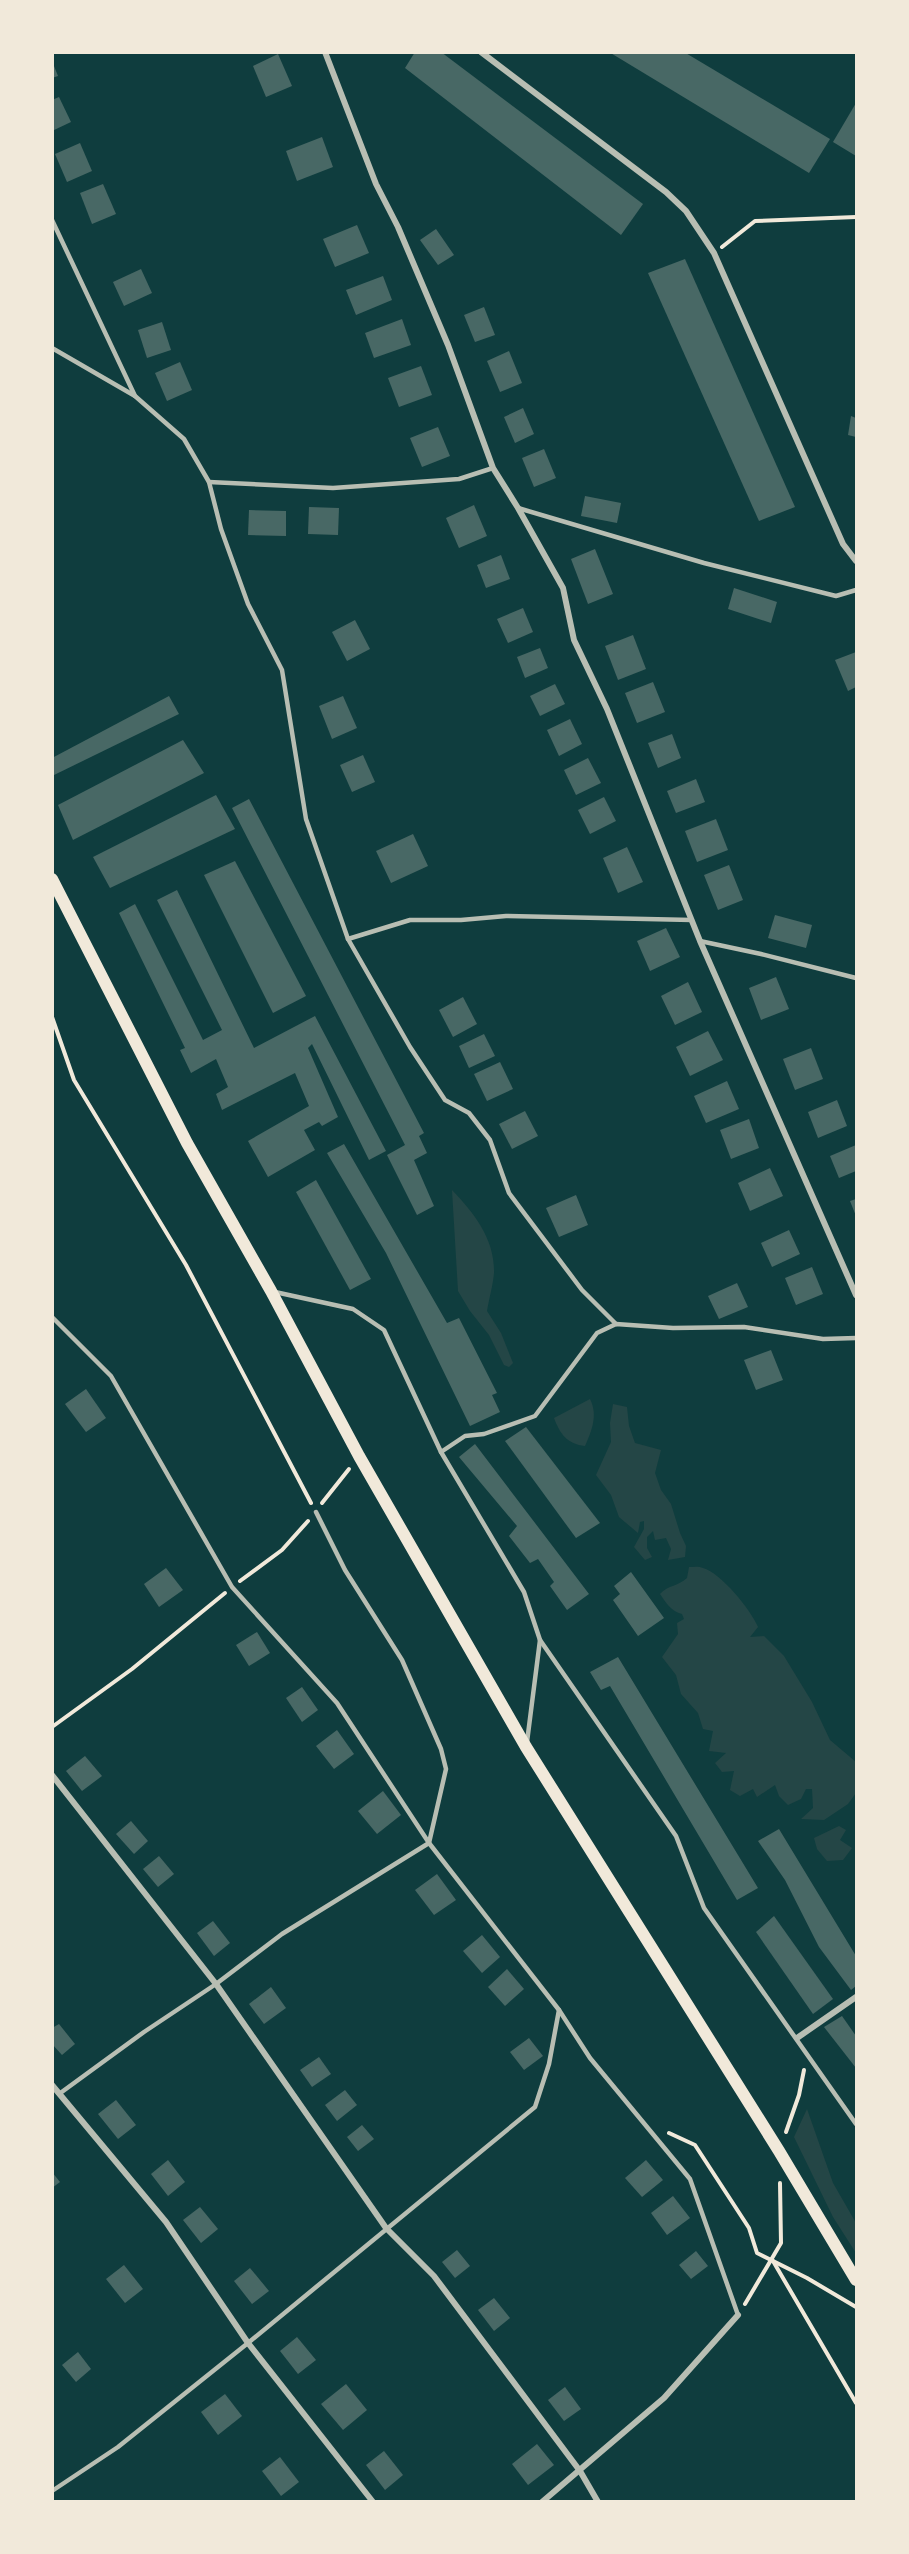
<svg xmlns="http://www.w3.org/2000/svg" width="909" height="2554" viewBox="0 0 909 2554" font-family="'Source Sans 3',sans-serif">
<style>
.green{fill:#244646}
.building{fill:#486865}
.lines{fill:none;stroke-linecap:round;stroke-linejoin:round}
.path{stroke:#f1e9da;stroke-width:4}
.service{stroke:#b8beb3;stroke-width:4.5}
.minor{stroke:#b8beb3;stroke-width:6}
.secondary{stroke:#f1e9da;stroke-width:12}
</style>
<rect width="100%" height="100%" fill="#0f3d3e"/>
<!-- green -->
<g class="green">
<path d="M452,1190C474,1213 495,1239 494,1273C493,1285 489,1299 487,1311L501,1333L513,1363L509,1367L504,1365L489,1335L470,1311L458,1291Z"/>
<path d="M590,1399C598,1415 592,1430 585,1446C567,1444 560,1434 554,1418Z"/>
<path d="M613,1404L627,1407L629,1426L635,1443L661,1450L655,1473L661,1490L671,1504L680,1533L686,1546L685,1557L668,1560L671,1549L666,1538L655,1540L653,1531L647,1537V1548L652,1557L645,1560L634,1547L644,1529V1521L640,1522L638,1533L619,1517L611,1495L596,1475L611,1442L610,1423Z"/>
<path d="M689,1567C693,1567 699,1566 703,1568C721,1573 751,1610 758,1627L750,1637L764,1636L784,1656L812,1702L830,1740L856,1762V1793L848,1804L824,1820L801,1819L813,1808L812,1789H806L801,1799L788,1805L779,1796L775,1785L757,1797L753,1789L740,1796L730,1790L734,1771L722,1772L715,1763L726,1753L709,1751L713,1731L703,1729L698,1713L681,1694L676,1675L662,1657L678,1634L677,1623L684,1619L682,1614C671,1611 666,1603 660,1594C668,1585 679,1586 687,1578Z"/>
<path d="M839,1826L846,1830L840,1840L852,1848L843,1860L827,1861L817,1849L814,1838Z"/>
<path d="M807,2109L833,2183L856,2223V2253L833,2217L794,2137Z"/>
</g>
<!-- building -->
<g class="building">
<path d="M415,52H441L643,204L621,235L405,68Z"/>
<path d="M609,52H684L830,139L809,173Z"/>
<path d="M278,54L292,86L266,97L253,66Z"/>
<path d="M52,61L58,76L52,78Z"/>
<path d="M59,97L71,122L52,131V100Z"/>
<path d="M856,103V156L833,142Z"/>
<path d="M322,137L333,167L297,181L286,151Z"/>
<path d="M80,143L92,171L67,182L55,154Z"/>
<path d="M103,184L116,214L92,224L80,193Z"/>
<path d="M357,225L369,253L335,267L323,239Z"/>
<path d="M436,229L454,255L438,265L420,240Z"/>
<path d="M685,259L795,507L759,521L648,273Z"/>
<path d="M141,269L152,293L124,306L113,282Z"/>
<path d="M383,276L392,300L356,315L346,290Z"/>
<path d="M484,307L495,335L475,342L464,315Z"/>
<path d="M402,319L411,345L374,358L365,333Z"/>
<path d="M162,322L171,350L147,358L138,330Z"/>
<path d="M509,351L522,383L500,392L487,361Z"/>
<path d="M180,362L192,390L167,401L155,373Z"/>
<path d="M421,366L432,395L399,407L388,378Z"/>
<path d="M523,408L534,434L515,443L504,417Z"/>
<path d="M851,416L856,418V437L848,435Z"/>
<path d="M438,427L450,456L422,467L410,438Z"/>
<path d="M544,449L556,478L534,487L522,458Z"/>
<path d="M585,496L621,503L617,523L581,516Z"/>
<path d="M474,505L487,536L459,548L446,518Z"/>
<path d="M309,507L339,508L338,535L308,534Z"/>
<path d="M249,510L286,511V536L248,535Z"/>
<path d="M595,549L613,594L588,604L571,559Z"/>
<path d="M501,555L510,579L486,588L477,565Z"/>
<path d="M734,588L777,602L771,623L728,609Z"/>
<path d="M523,608L533,632L508,643L497,619Z"/>
<path d="M355,620L370,649L347,661L332,632Z"/>
<path d="M633,635L646,669L618,680L605,646Z"/>
<path d="M540,648L548,668L525,678L517,657Z"/>
<path d="M856,652V687L848,691L835,660Z"/>
<path d="M653,682L665,712L637,723L625,693Z"/>
<path d="M555,684L565,704L540,716L530,696Z"/>
<path d="M169,696L179,714L52,776V758Z"/>
<path d="M343,696L357,728L332,739L319,706Z"/>
<path d="M570,719L582,744L559,756L547,730Z"/>
<path d="M672,734L681,758L658,768L648,743Z"/>
<path d="M183,740L204,773L73,840L58,805Z"/>
<path d="M363,755L375,782L352,792L340,765Z"/>
<path d="M588,758L601,783L576,795L564,770Z"/>
<path d="M696,779L705,802L676,813L667,791Z"/>
<path d="M216,795L235,829L110,888L93,857Z"/>
<path d="M604,797L616,821L590,834L578,810Z"/>
<path d="M249,799L424,1133L419,1136L427,1153L414,1160L434,1206L417,1215L387,1155L405,1145L232,808Z"/>
<path d="M716,819L728,850L697,862L685,831Z"/>
<path d="M413,834L428,866L391,883L376,851Z"/>
<path d="M627,847L643,882L618,893L603,858Z"/>
<path d="M235,861L306,996L273,1013L204,875Z"/>
<path d="M729,865L743,900L718,910L704,875Z"/>
<path d="M177,890L254,1048L315,1016L386,1151L369,1160L312,1044L308,1048L338,1117L322,1126L319,1122L304,1130L315,1150L268,1177L248,1141L309,1106L295,1073L222,1110L216,1094L228,1087L216,1059L191,1073L180,1050L185,1048L119,913L135,904L203,1040L222,1030L157,900Z"/>
<path d="M775,915L812,925L806,948L768,938Z"/>
<path d="M666,928L680,957L650,971L637,941Z"/>
<path d="M776,977L789,1009L761,1020L749,988Z"/>
<path d="M688,982L702,1012L675,1025L661,996Z"/>
<path d="M463,997L477,1024L453,1037L439,1010Z"/>
<path d="M708,1031L723,1060L690,1076L676,1047Z"/>
<path d="M484,1034L495,1056L469,1068L459,1046Z"/>
<path d="M811,1048L823,1079L795,1090L783,1059Z"/>
<path d="M500,1062L513,1089L487,1101L474,1074Z"/>
<path d="M727,1081L739,1109L706,1123L694,1096Z"/>
<path d="M837,1100L847,1126L818,1138L808,1112Z"/>
<path d="M525,1111L538,1136L512,1149L499,1124Z"/>
<path d="M749,1119L759,1148L731,1159L720,1130Z"/>
<path d="M344,1144L447,1323L459,1318L497,1393L492,1395L500,1412L470,1426L386,1253L327,1153Z"/>
<path d="M856,1145V1171L839,1178L830,1156Z"/>
<path d="M770,1168L783,1196L750,1211L738,1183Z"/>
<path d="M316,1180L371,1279L350,1290L296,1192Z"/>
<path d="M576,1195L588,1225L559,1237L546,1208Z"/>
<path d="M856,1199V1216L850,1201Z"/>
<path d="M789,1230L800,1254L772,1267L761,1243Z"/>
<path d="M812,1267L823,1294L796,1305L785,1278Z"/>
<path d="M737,1283L748,1307L719,1319L708,1296Z"/>
<path d="M771,1350L783,1380L756,1390L744,1360Z"/>
<path d="M86,1389L106,1418L86,1432L65,1404Z"/>
<path d="M526,1427L600,1523L576,1538L505,1441Z"/>
<path d="M475,1444L589,1594L567,1610L550,1586L554,1582L538,1559L530,1563L509,1536L517,1526L459,1457Z"/>
<path d="M166,1568L183,1590L159,1607L144,1584Z"/>
<path d="M631,1572L664,1618L638,1636L613,1600L620,1594L614,1586Z"/>
<path d="M257,1632L270,1653L249,1666L236,1645Z"/>
<path d="M618,1657L758,1888L737,1900L610,1686L601,1690L590,1672Z"/>
<path d="M302,1687L318,1710L302,1722L286,1698Z"/>
<path d="M337,1730L354,1754L334,1769L316,1746Z"/>
<path d="M85,1756L102,1776L82,1791L66,1771Z"/>
<path d="M383,1791L401,1815L377,1834L358,1811Z"/>
<path d="M131,1821L148,1841L134,1854L116,1834Z"/>
<path d="M779,1829L856,1956V1986L851,1990L819,1947L785,1880L758,1841Z"/>
<path d="M159,1856L174,1874L158,1887L143,1869Z"/>
<path d="M437,1874L456,1900L434,1915L415,1890Z"/>
<path d="M774,1916L833,1999L813,2014L756,1932Z"/>
<path d="M213,1921L230,1943L214,1956L197,1933Z"/>
<path d="M482,1935L500,1957L482,1973L463,1951Z"/>
<path d="M507,1969L524,1989L505,2006L488,1987Z"/>
<path d="M271,1987L286,2008L264,2024L249,2004Z"/>
<path d="M842,2016L856,2036V2068L824,2027Z"/>
<path d="M59,2024L75,2044L62,2055L52,2044V2028Z"/>
<path d="M529,2038L543,2056L524,2070L510,2052Z"/>
<path d="M319,2057L331,2074L312,2087L300,2070Z"/>
<path d="M345,2090L357,2105L337,2121L325,2105Z"/>
<path d="M116,2100L136,2125L118,2139L98,2114Z"/>
<path d="M362,2125L374,2139L358,2151L347,2137Z"/>
<path d="M168,2160L185,2182L168,2196L151,2174Z"/>
<path d="M646,2160L663,2180L642,2197L625,2178Z"/>
<path d="M52,2172L60,2182L52,2188Z"/>
<path d="M673,2196L690,2218L667,2235L651,2213Z"/>
<path d="M200,2207L218,2229L201,2243L183,2220Z"/>
<path d="M457,2250L470,2266L455,2278L442,2262Z"/>
<path d="M696,2251L708,2266L691,2279L679,2265Z"/>
<path d="M124,2265L143,2289L125,2303L106,2279Z"/>
<path d="M250,2268L269,2291L252,2304L234,2281Z"/>
<path d="M494,2298L510,2318L494,2331L478,2310Z"/>
<path d="M297,2337L316,2360L298,2374L280,2351Z"/>
<path d="M78,2352L91,2369L76,2382L62,2365Z"/>
<path d="M346,2384L367,2410L343,2430L321,2404Z"/>
<path d="M565,2387L581,2409L564,2421L548,2400Z"/>
<path d="M225,2394L242,2416L218,2435L201,2412Z"/>
<path d="M537,2444L554,2465L528,2485L512,2464Z"/>
<path d="M384,2451L403,2475L385,2490L366,2465Z"/>
<path d="M280,2457L299,2482L281,2496L262,2471Z"/>
</g>
<g class="lines">
<!-- path -->
<g class="path">
<path d="M722,247L755,221L856,217"/>
<path d="M52,1017L74,1080L186,1265L311,1503"/>
<path d="M322,1503L349,1469"/>
<path d="M240,1581L282,1550L308,1521"/>
<path d="M52,1727L132,1669L225,1593"/>
<path d="M786,2132L799,2095L804,2070"/>
<path d="M669,2133L695,2145L749,2228L757,2253L807,2278L856,2307"/>
<path d="M773,2261L856,2403"/>
<path d="M745,2304L781,2243L780,2183"/>
</g>
<!-- service -->
<g class="service">
<path d="M52,220L135,396L184,439L209,482L221,529L248,604L282,670L306,819L348,939L410,1047L445,1100L469,1113L490,1140L509,1193L582,1290L616,1324"/>
<path d="M52,348L135,396"/>
<path d="M209,482L333,488L459,479L493,468"/>
<path d="M518,508L704,563L836,596L856,590"/>
<path d="M348,939L410,920H461L506,916L692,920"/>
<path d="M700,941L761,954L856,978"/>
<path d="M275,1292L353,1309L384,1330L441,1452"/>
<path d="M52,1317L111,1376L232,1587L337,1703L429,1843L559,2010L590,2058L690,2179L738,2315"/>
<path d="M540,1640L676,1836L704,1908L856,2124"/>
<path d="M527,1742L540,1640L524,1592L441,1452L465,1436L484,1434L535,1416L597,1333L616,1324L673,1328L744,1327L823,1339L856,1338"/>
<path d="M59,2094L144,2032L216,1984L282,1934L429,1843L446,1769L441,1749L402,1660L345,1570L316,1512"/>
<path d="M52,2491L118,2447L248,2343L535,2107L549,2064L559,2010"/>
</g>
<!-- minor -->
<g class="minor">
<path d="M325,52L376,184L398,227L448,345L493,468L518,508L563,588L574,640L607,709L700,941L856,1295"/>
<path d="M481,52L666,192L686,211L714,253L843,544L856,561"/>
<path d="M52,1775L216,1984L386,2228L434,2276L580,2471L598,2502"/>
<path d="M797,2038L856,1997"/>
<path d="M52,2085L166,2222L248,2343L373,2502"/>
<path d="M542,2502L664,2398L738,2315"/>
</g>
<!-- secondary -->
<path class="secondary" d="M52,879L187,1143L271,1291L359,1456L526,1747L779,2151L856,2280"/>
</g>
<!-- border -->
<rect width="909" height="2554" fill="none" stroke="#f1e9da" stroke-width="108"/>
</svg>
